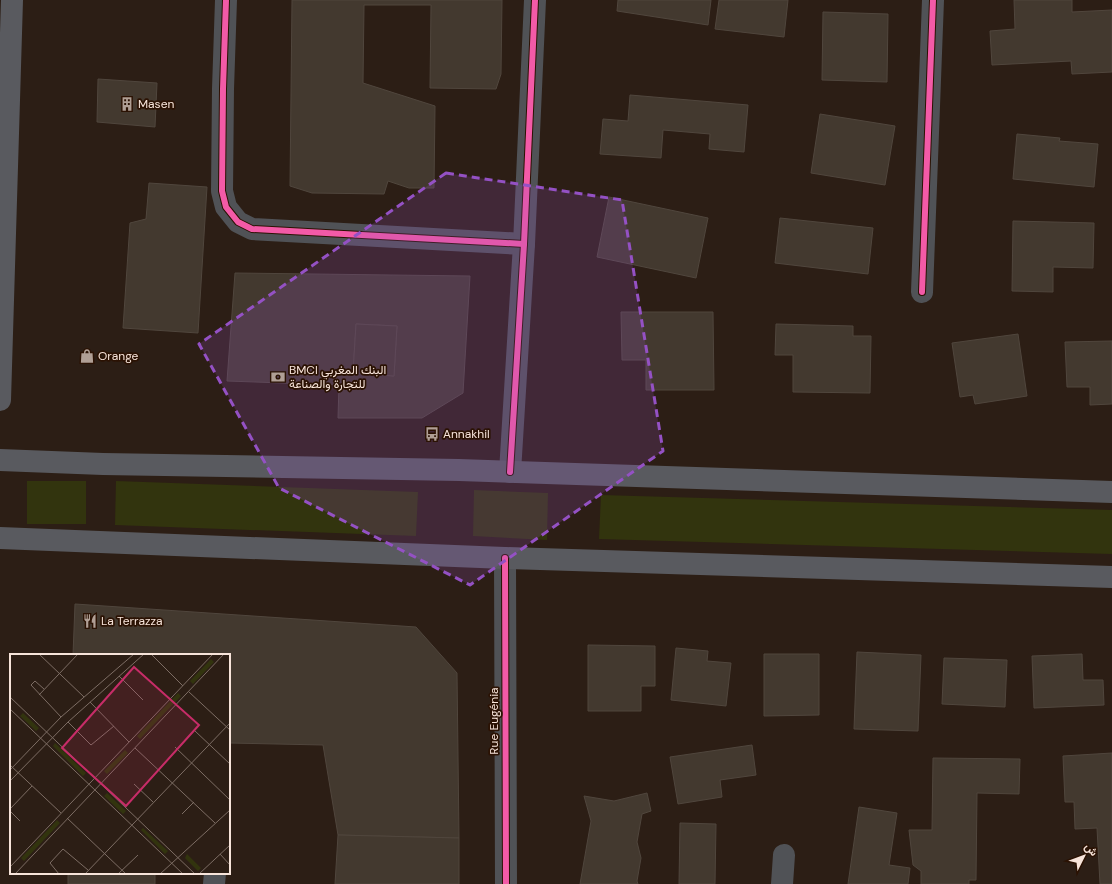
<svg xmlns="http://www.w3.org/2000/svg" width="1112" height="884" viewBox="0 0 1112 884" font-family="'DM Sans',Vazirmatn,sans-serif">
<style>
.green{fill:#32340e}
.building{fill:#43392f;stroke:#50463d;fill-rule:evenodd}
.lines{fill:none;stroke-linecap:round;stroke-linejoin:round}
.street{stroke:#505256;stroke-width:22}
.primary{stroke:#595a5f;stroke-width:22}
.cycleway-casing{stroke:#2b1203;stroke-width:8}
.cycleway{stroke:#f35aa7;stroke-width:6}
.marked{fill:#9451c4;fill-opacity:0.2;stroke:#9451c4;stroke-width:3;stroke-dasharray:8 5;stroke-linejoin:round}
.labels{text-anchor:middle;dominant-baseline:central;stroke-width:3.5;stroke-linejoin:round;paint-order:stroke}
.poi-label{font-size:12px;fill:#f7e4da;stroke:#2b1203;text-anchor:start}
.street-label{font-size:12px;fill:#f7e4da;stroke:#2b1203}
.inset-road{fill:none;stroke:#7d6d64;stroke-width:1}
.view{fill:#c72c68;fill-opacity:0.15;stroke:#c72c68;stroke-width:2}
.inset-edge{fill:none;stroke:#f7e4da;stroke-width:2}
</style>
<rect width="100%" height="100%" fill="#2c1e15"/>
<!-- green -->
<g class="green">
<rect x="27" y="481" width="59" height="43"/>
<path d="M116,481L418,492L416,536L115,525Z"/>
<path d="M474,490L548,493L547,540L473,536Z"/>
<path d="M601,495L1112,510V554L599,539Z"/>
</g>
<!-- building -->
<g class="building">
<path d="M292,0H502L501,74L496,89L430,88L431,5H364L363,83L435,106L434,188H409L388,181L384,194L312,193L290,186Z"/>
<path d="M618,0H711L708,25L617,11Z"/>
<path d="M719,0H788L784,37L715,29Z"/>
<path d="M1014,0H1072V12L1112,10V72L1072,74L1071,61L992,65L990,31L1015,29Z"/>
<path d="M823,12L888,14L887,82L822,80Z"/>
<path d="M98,79L157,83L155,127L97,122Z"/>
<path d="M630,95L748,105L744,152L709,149L710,134L663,130L661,158L600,154L603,119L628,121Z"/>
<path d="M820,114L895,126L885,185L811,173Z"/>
<path d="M1017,134L1060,138L1059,141L1098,144L1094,187L1013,179Z"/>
<path d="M149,183L207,187L198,333L123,328L130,223L146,219Z"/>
<path d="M609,197L708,218L696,278L597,257Z"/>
<path d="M780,218L873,228L868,274L775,263Z"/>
<path d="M1013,221L1094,223L1093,268L1053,267V292L1012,291Z"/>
<path d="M235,273L470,276L463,393L422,418H338L339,385L227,381ZM356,324L397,326L394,376L353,373Z"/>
<path d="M621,312H713L714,390H646V360H622Z"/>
<path d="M356,324L397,326L394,376L353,373Z"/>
<path d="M776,324L853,326V336H871L870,393L793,392V355H775Z"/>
<path d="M1018,334L1027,396L975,404L973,395L960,397L952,343Z"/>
<path d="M1112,341V404L1090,405V387H1067L1065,342Z"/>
<path d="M75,604L416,627L457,673L459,838L338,835L323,745L229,743V655H73Z"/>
<path d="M588,645L655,646V686H641V711H588Z"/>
<path d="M676,648L708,651L707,661L731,663L726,706L671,700Z"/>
<path d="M857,652L921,655L918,731L854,729Z"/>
<path d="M764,654H819V715L764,716Z"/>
<path d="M1082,654L1083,680H1103L1104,705L1034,708L1032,656Z"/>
<path d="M944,658L1007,660L1005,707L942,704Z"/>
<path d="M752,745L756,775L720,780L722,797L678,804L670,757Z"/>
<path d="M1112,753V884H1100L1097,828L1075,829L1074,802H1065L1063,756Z"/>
<path d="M933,758L1020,759L1019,794L977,793L976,880H969V884H921V871L913,865L909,830H932Z"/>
<path d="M647,793L651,811L642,814L637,842L641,858L637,881L638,884H580L591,821L584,796L614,801Z"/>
<path d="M859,807L897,813L889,865L910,868L908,884H848Z"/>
<path d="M680,823L716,824L715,884H679Z"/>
<path d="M338,835L459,838V884H335Z"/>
<rect x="68" y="873" width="87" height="11"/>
</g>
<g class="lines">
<!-- street -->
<g class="street">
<path d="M226,0L223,89L222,191L226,207L238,222L252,229L524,244"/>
<path d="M922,292L933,0"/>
<path d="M510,472L524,244L535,0"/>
<path d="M505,558L506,884"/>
<path d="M214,884L215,873"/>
<path d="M782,884L784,855"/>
</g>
<!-- primary -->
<g class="primary">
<path d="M0,400L12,0"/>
<path d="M0,460L103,464L459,470L1112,492"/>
<path d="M0,538L505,558L1112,577"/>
</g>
<defs>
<g id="cycleway">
<path d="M226,0L223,89L222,191L226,207L238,222L252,229L524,244"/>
<path d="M922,292L933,0"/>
<path d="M510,472L524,244L535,0"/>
<path d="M505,558L506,884"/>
</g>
</defs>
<!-- cycleway casing -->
<use href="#cycleway" class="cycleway-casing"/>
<!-- cycleway -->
<use href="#cycleway" class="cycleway"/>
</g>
<!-- marked area -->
<path class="marked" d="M446,173L622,200L663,451L470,585L279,488L199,344Z"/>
<!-- icons -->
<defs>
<symbol id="building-bare" viewBox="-9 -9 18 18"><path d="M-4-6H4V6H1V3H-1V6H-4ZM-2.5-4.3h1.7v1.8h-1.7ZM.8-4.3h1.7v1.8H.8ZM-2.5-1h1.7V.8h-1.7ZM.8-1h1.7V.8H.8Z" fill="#b09f95" stroke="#2b1203" stroke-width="2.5" paint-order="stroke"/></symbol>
<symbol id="shop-bare" viewBox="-9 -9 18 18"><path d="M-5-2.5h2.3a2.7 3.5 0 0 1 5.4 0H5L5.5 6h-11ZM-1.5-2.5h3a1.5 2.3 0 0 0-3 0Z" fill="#b09f95" stroke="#2b1203" stroke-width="2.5" paint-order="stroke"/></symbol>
<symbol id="bank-bare" viewBox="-9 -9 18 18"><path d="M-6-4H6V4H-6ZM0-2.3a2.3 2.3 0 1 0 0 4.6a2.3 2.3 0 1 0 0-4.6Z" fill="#b09f95" stroke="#2b1203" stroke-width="2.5" paint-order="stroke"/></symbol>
<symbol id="bus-bare" viewBox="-9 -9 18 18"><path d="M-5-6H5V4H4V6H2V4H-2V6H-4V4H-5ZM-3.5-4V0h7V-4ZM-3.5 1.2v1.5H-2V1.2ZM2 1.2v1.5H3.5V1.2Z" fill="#b09f95" stroke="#2b1203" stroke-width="2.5" paint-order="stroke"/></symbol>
<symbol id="restaurant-bare" viewBox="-9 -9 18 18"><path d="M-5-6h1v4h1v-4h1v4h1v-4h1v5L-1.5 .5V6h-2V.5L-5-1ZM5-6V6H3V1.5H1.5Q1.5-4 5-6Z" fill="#b09f95" stroke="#2b1203" stroke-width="2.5" paint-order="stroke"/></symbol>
</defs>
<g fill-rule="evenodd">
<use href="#building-bare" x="117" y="94" width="20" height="20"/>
<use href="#shop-bare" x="77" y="346" width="20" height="20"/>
<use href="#bank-bare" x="268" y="367" width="20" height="20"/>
<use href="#bus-bare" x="422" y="424" width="20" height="20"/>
<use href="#restaurant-bare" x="80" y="611" width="20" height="20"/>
</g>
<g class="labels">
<!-- poi labels -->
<g class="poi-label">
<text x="138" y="104">Masen</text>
<text x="98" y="356">Orange</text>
<text x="289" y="370">BMCI البنك المغربي<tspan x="289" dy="14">للتجارة والصناعة</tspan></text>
<text x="443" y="434">Annakhil</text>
<text x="101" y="621">La Terrazza</text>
</g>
<!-- street labels -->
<g class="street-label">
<text transform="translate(494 721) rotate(-90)">Rue Eugénia</text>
</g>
</g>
<!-- overview -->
<g transform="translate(10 654)">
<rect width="220" height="220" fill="#2c1e15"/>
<path d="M201,5L204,8L183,30L180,27ZM168,39L171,42L130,85L127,82ZM13,59L29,74L26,77L10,62ZM45,89L76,119L73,122L43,92ZM115,96L118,99L97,120L94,117ZM97,139L116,157L113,160L94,142ZM47,166L50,169L14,207L11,204ZM133,174L158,197L155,200L131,176ZM177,200L191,214L188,217L175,204Z" fill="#32340e"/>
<path class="inset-road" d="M29,0L74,43M141,0L173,32M109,22L133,46M34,35L25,27L21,31L51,63M179,38L220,76M29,41L68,0M0,43L185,220M80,48L119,88M0,55L173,220M58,68L81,91L104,72M185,77L220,110M165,93L220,146M125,94L205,169M0,111L51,159M0,116L51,63L124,0M0,127L58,68L134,0M124,130L143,148M0,155L22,132M0,157L10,167M172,160L184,148M57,164L116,220M210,200L220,211M0,213L203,0M5,220L214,0M49,220L40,209L53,195L78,216M75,220L220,69M108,220L128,201M150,220L220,156M189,220L220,191"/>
<path class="view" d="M124,13L189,71L116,152L52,94Z"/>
<rect width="220" height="220" class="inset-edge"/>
</g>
<!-- north arrow -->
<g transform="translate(1084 856) rotate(48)" stroke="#2b1203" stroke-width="3" paint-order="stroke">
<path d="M0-3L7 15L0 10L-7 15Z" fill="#f7e4da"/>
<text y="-6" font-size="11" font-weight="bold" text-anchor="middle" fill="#f7e4da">ش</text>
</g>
</svg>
